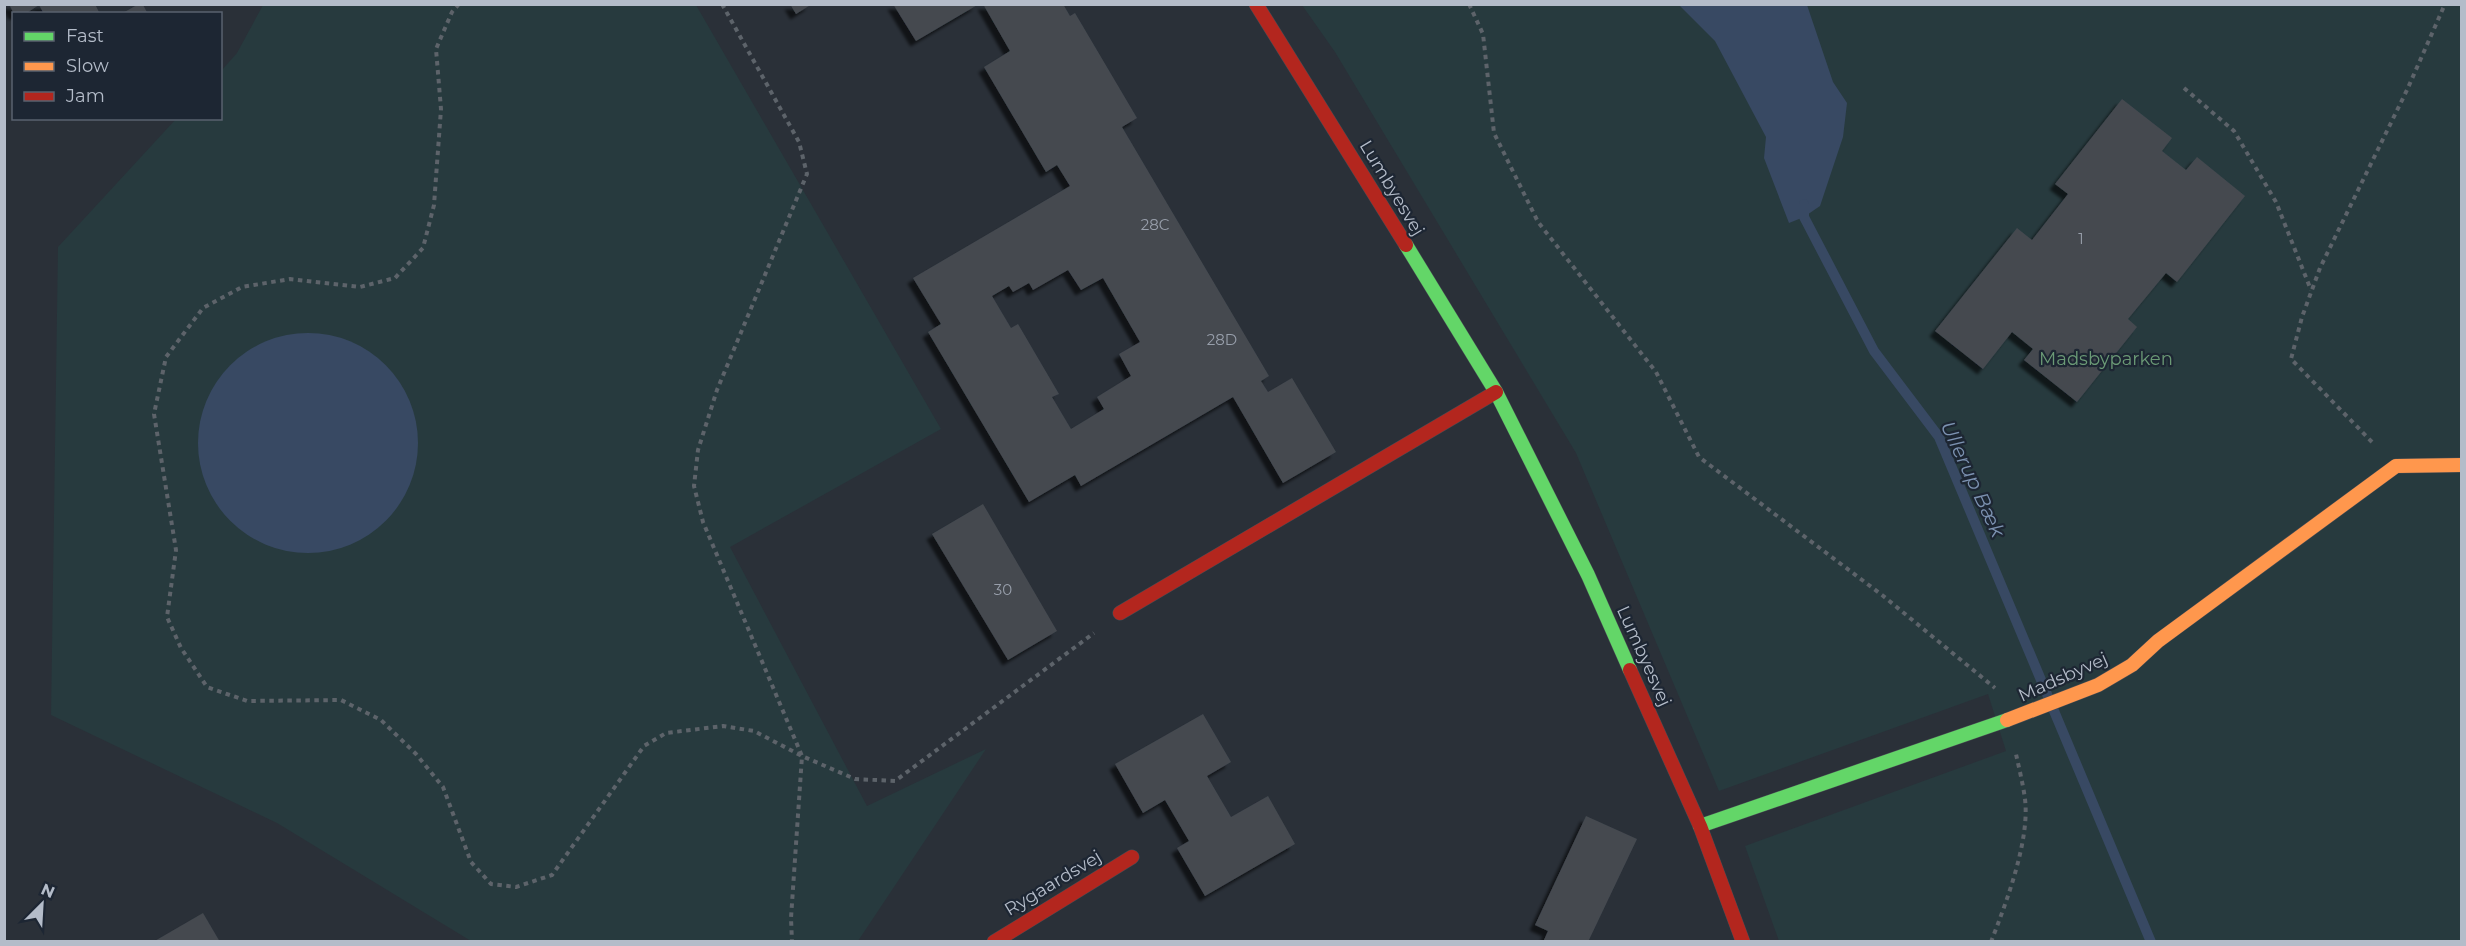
<svg xmlns="http://www.w3.org/2000/svg" width="2466" height="946" viewBox="0 0 2466 946" font-family="Montserrat,sans-serif">
<style>
.green{fill:#273a3e}
.water{fill:#384963}
.lines{fill:none;stroke-linecap:round;stroke-linejoin:round}
.stream{stroke:#384963;stroke-width:10}
.building{fill:#444950;fill-rule:evenodd;filter:url(#shadow)}
.fast-casing{stroke:#484c53;stroke-width:15}
.slow-casing{stroke:#484c53;stroke-width:15}
.jam-casing{stroke:#484c53;stroke-width:15}
.path{stroke:#5d636a;stroke-width:4;stroke-dasharray:4.5 4.5;stroke-linecap:butt}
.fast{stroke:#63d668;stroke-width:14}
.slow{stroke:#ff974d;stroke-width:14}
.jam{stroke:#b3261e;stroke-width:14}
.labels{text-anchor:middle;dominant-baseline:central;stroke-width:4.5;stroke-linejoin:round;paint-order:stroke}
.number-label{font-size:15px;fill:#989fab}
.street-label{font-size:18px;fill:#b4bcc9;stroke:#1d2633}
.park-label{font-size:18px;fill:#6b9a76;stroke:#1d2633}
.water-label{font-size:20px;font-style:italic;fill:#7c92b1;stroke:#1d2633}
</style>
<defs>
<filter id="shadow"><feDropShadow dx="-5.5" dy="5.5" stdDeviation="1.5" flood-color="#0009"/></filter>
</defs>
<rect width="100%" height="100%" fill="#2a3038"/>
<!-- green -->
<g class="green">
<path d="M263,5H696L941,429L730,547L867,806L986,749L858,941H471L277,823L51,715L58,247L176,119L220,118L221,71L237,53Z"/>
<path d="M1302,5H2461V941H1779L1745,846L2006,751L1988,694L1719,791L1576,453L1335,52Z"/>
</g>
<!-- water -->
<g class="water">
<path d="M1679,5H1807L1833,82L1847,103L1843,137L1820,206L1804,217L1789,223L1764,158L1766,137L1715,41Z"/>
<circle cx="308" cy="443" r="110"/>
</g>
<g class="lines">
<!-- stream -->
<path class="stream" d="M1804,204V217L1874,351L1939,437L2151,942"/>
</g>
<!-- building -->
<g class="building">
<path d="M9,4H95L100,14H44L39,5L25,14H14Z"/>
<path d="M790,4H812L796,14Z"/>
<path d="M893,4H979L916,41Z"/>
<path d="M983,4H1063L1070,16L1075,13L1137,118L1122,127L1269,376L1261,381L1268,392L1292,378L1336,452L1283,483L1233,397L1081,486L1075,475L1029,502L928,332L941,324L913,278L1070,186L1057,165L1046,172L984,67L1010,51ZM1068,270L1081,290L1103,278L1140,342L1119,354L1131,376L1097,397L1104,409L1071,429L1052,397L1059,394L1018,324L1011,328L992,296L1009,286L1013,292L1029,283L1033,290Z"/>
<path d="M137,5H143L148,14H121Z"/>
<path d="M2122,99L2172,138L2162,151L2186,170L2197,157L2245,196L2177,282L2166,273L2128,319L2137,327L2077,402L2024,360L2033,349L2012,332L1983,369L1935,331L2017,228L2032,240L2068,194L2055,184Z"/>
<path d="M983,504L1057,631L1008,660L932,534Z"/>
<path d="M1203,714L1231,762L1207,776L1231,817L1268,796L1295,844L1205,896L1177,848L1189,841L1165,800L1143,813L1115,764Z"/>
<path d="M1586,816L1637,839L1588,942H1543L1548,931L1535,925Z"/>
<path d="M203,913L220,942H153Z"/>
</g>
<g class="lines">
<defs>
<g id="fast">
<path d="M1406,245L1496,392L1588,575L1630,670"/>
<path d="M1700,826L2007,720"/>
</g>
<path id="slow" d="M2007,720L2098,685L2132,665L2158,641L2396,466L2462,465"/>
<g id="jam">
<path d="M1256,4L1406,245"/>
<path d="M1120,613L1496,392"/>
<path d="M1630,670L1700,826L1743,942"/>
<path d="M994,942L1132,857"/>
</g>
</defs>
<!-- fast casing -->
<use href="#fast" class="fast-casing"/>
<!-- slow casing -->
<use href="#slow" class="slow-casing"/>
<!-- jam casing -->
<use href="#jam" class="jam-casing"/>
<!-- path -->
<g class="path">
<path d="M459,4L452,12L436,49L441,109L434,205L423,248L395,278L360,287L290,279L242,287L203,308L166,357L154,414L176,550L167,617L181,648L207,687L247,701L341,700L381,720L416,754L443,787L471,862L491,884L516,887L552,875L644,746L666,733L723,726L754,731L802,756L855,779L895,781L1094,633"/>
<path d="M722,4L799,142L807,174L717,390L698,450L694,486L703,522L802,756L791,918L792,942"/>
<path d="M1469,4L1483,34L1494,133L1538,222L1656,372L1699,457L1882,595L1995,688"/>
<path d="M2184,88L2234,131L2276,202L2311,290"/>
<path d="M2372,442L2291,359L2302,317L2320,268L2407,90L2445,4"/>
<path d="M1991,942C2006,903 2030,841 2025,799C2023,784 2019,768 2016,754"/>
</g>
<!-- fast -->
<use href="#fast" class="fast"/>
<!-- slow -->
<use href="#slow" class="slow"/>
<!-- jam -->
<use href="#jam" class="jam"/>
</g>
<g class="labels">
<!-- number labels -->
<g class="number-label">
<text x="1155" y="224">28C</text>
<text x="2081" y="238">1</text>
<text x="1222" y="339">28D</text>
<text x="1003" y="589">30</text>
</g>
<!-- street labels -->
<g class="street-label">
<text transform="translate(1392 188) rotate(59)">Lumbyesvej</text>
<text transform="translate(1644 656) rotate(66)">Lumbyesvej</text>
<text transform="translate(2063 677) rotate(-24)">Madsbyvej</text>
<text transform="translate(1053 883) rotate(-31)">Rygaardsvej</text>
</g>
<!-- park labels -->
<g class="park-label">
<text x="2106" y="359">Madsbyparken</text>
</g>
<!-- water labels -->
<g class="water-label">
<text transform="translate(1973 479) rotate(65)">Ullerup Bæk</text>
</g>
</g>
<!-- border -->
<rect width="2466" height="946" fill="none" stroke="#b4bcc9" stroke-width="12"/>
<!-- legend -->
<rect x="12" y="12" width="210" height="108" fill="#1d2633" stroke="#59626f" stroke-width="1.5"/>
<rect x="24" y="32" width="30" height="9" fill="#63d668" stroke="#59626f" stroke-width="1.5"/>
<text x="66" y="42" font-size="18" fill="#b4bcc9">Fast</text>
<rect x="24" y="62" width="30" height="9" fill="#ff974d" stroke="#59626f" stroke-width="1.5"/>
<text x="66" y="72" font-size="18" fill="#b4bcc9">Slow</text>
<rect x="24" y="92" width="30" height="9" fill="#b3261e" stroke="#59626f" stroke-width="1.5"/>
<text x="66" y="102" font-size="18" fill="#b4bcc9">Jam</text>
<!-- north arrow -->
<g transform="translate(42 904) rotate(24)" stroke="#1d2633" stroke-width="4.5" paint-order="stroke">
<path d="M0-4.5L10 22L0 15L-10 22Z" fill="#b4bcc9"/>
<text y="-9" font-size="16" font-weight="bold" text-anchor="middle" fill="#b4bcc9">N</text>
</g>
</svg>
